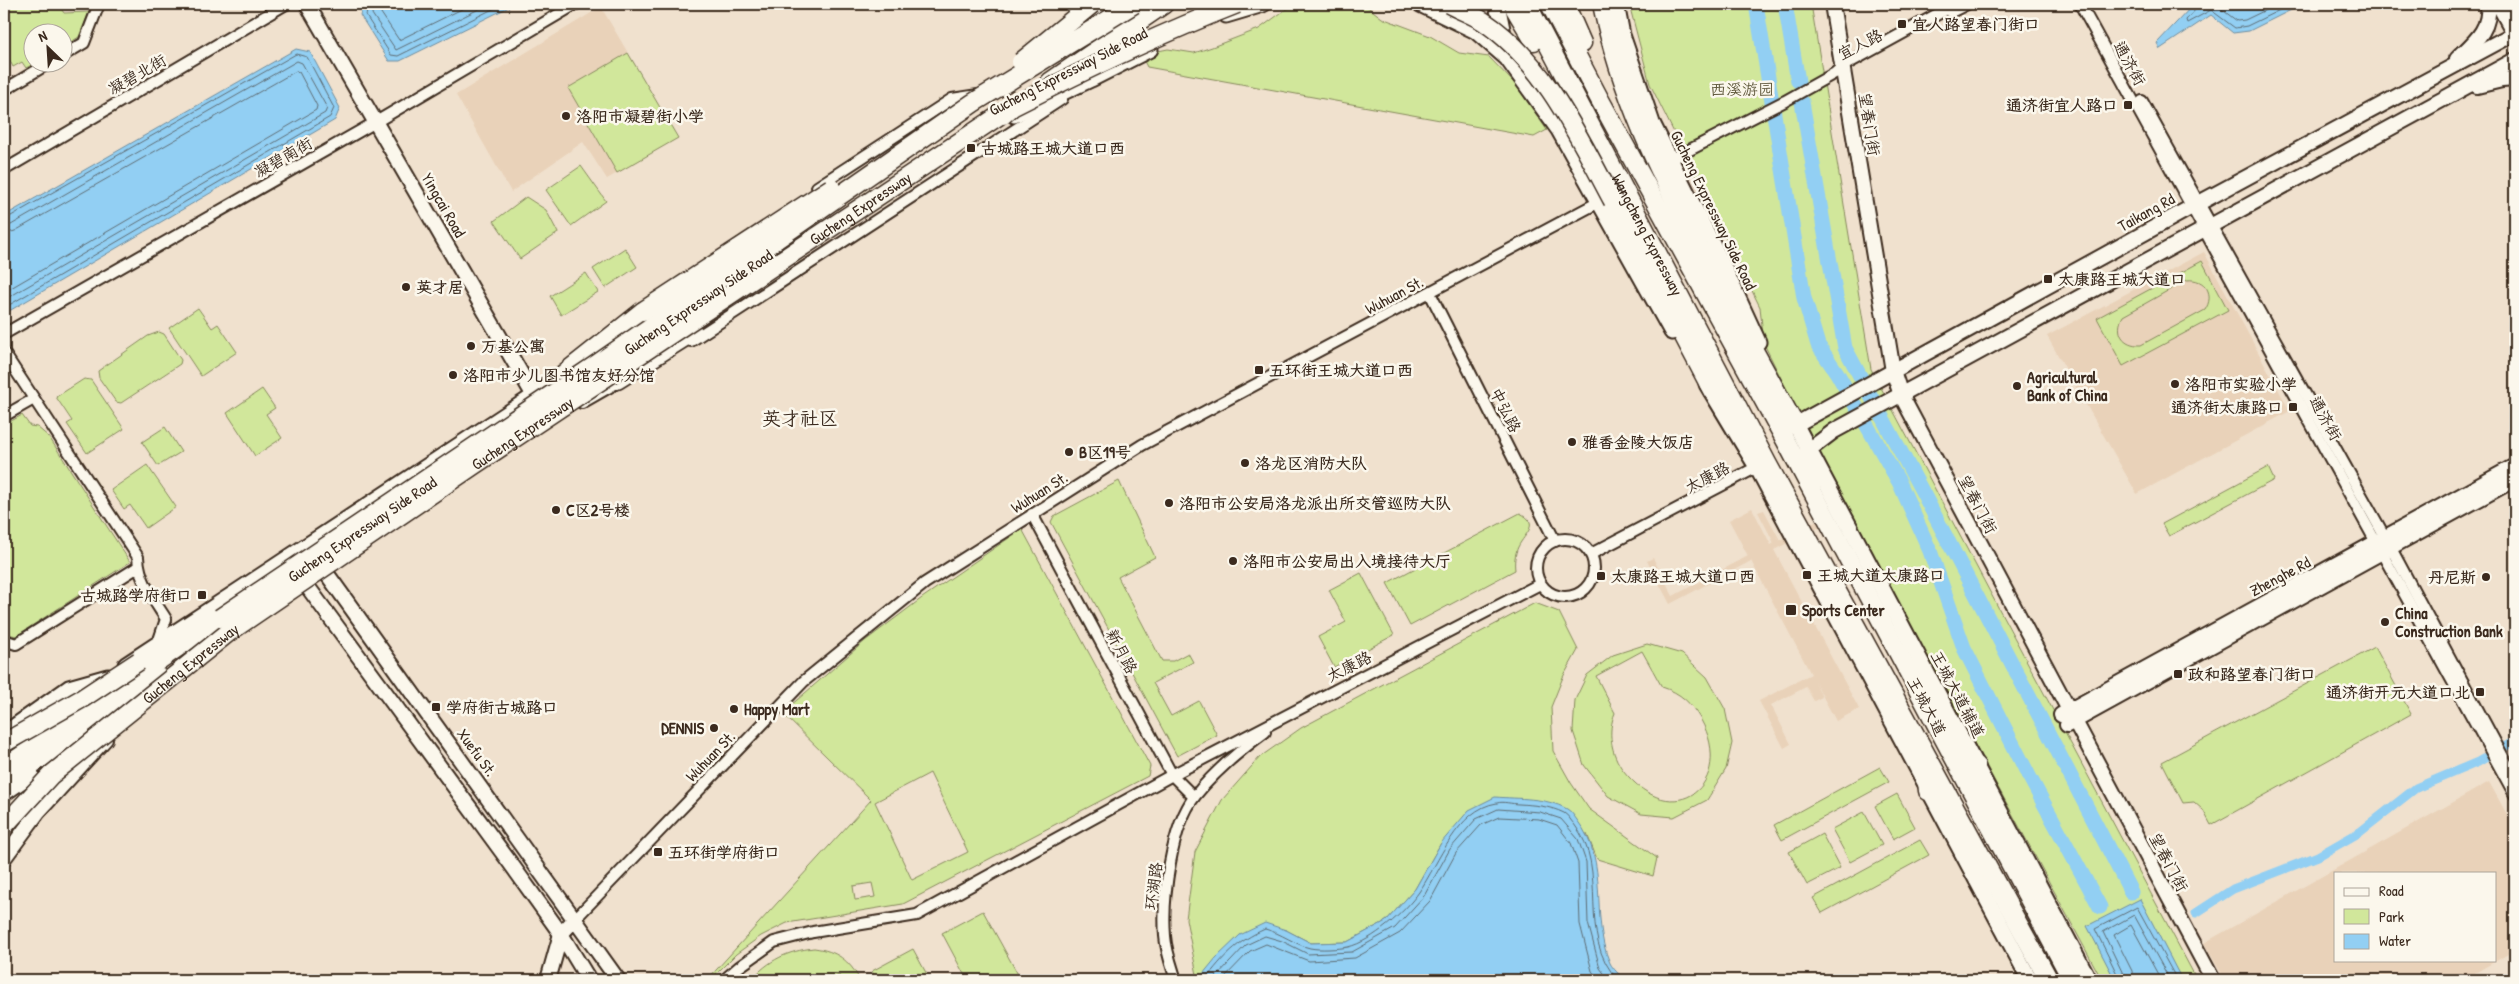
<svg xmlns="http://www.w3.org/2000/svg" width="2519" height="984" viewBox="0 0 2519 984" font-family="'Patrick Hand','LXGW WenKai TC',sans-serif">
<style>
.built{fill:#e9d2b9;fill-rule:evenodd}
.green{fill:#d1e79b;stroke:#86885c;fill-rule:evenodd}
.water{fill:#92cff3;stroke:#6f8d9e}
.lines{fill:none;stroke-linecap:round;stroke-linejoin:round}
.shore{stroke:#5e6c73;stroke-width:1}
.canal{stroke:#92cff3;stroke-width:9}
.river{stroke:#92cff3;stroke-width:15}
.street-casing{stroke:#3b2a1e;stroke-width:14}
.secondary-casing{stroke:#3b2a1e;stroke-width:18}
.primary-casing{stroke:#3b2a1e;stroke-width:19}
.highway-casing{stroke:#3b2a1e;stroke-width:21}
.street{stroke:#fbf7ec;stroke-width:10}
.secondary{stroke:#fbf7ec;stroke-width:14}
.primary{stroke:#fbf7ec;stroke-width:15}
.highway{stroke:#fbf7ec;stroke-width:18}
.highway-bridge-casing{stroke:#3b2a1e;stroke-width:21;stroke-linecap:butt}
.highway-bridge{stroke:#fbf7ec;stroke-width:18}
.poi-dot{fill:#3b2a1e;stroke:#fbf7ec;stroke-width:2}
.labels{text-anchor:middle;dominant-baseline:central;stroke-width:5;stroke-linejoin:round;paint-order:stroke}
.poi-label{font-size:16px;font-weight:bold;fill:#3b2a1e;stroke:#fbf7ec;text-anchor:start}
.street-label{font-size:16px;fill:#3b2a1e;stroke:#fbf7ec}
.park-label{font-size:16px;fill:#60593d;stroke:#fbf7ec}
.quarter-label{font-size:19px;fill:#3b2a1e;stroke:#fbf7ec}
</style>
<rect width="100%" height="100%" fill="#f0e1ce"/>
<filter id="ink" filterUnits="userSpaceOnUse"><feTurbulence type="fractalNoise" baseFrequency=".02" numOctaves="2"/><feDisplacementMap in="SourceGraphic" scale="10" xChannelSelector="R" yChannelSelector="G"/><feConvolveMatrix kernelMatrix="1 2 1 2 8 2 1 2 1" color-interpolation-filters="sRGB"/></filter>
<g filter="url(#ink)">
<!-- built -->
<g class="built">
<path d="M601,7L678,138L607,179L583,142L511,192L456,95Z"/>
<path d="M2204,252L2290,411L2137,494L2047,336Z"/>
<path d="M1856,501L1865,503L1774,550L1859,709L1836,721L1815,682L1822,697L1814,701L1806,687L1771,705L1791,744L1784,748L1759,701L1811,674L1751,561L1670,604L1647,561L1653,558L1673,596L1748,556L1729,520L1752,508L1771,545L1774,543L1758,512L1764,510L1780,540Z"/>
<path d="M2489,782L2515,829V950L2475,973L2479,980H2225L2204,943ZM2335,873H2495V960H2335Z"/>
</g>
<!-- green -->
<g class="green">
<path d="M4,4H58L64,13L89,12L79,37L63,47L62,32H32V62L36,63L26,68L22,62L13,67L4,49Z"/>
<path d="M1300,4H1364L1382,18L1430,36L1459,53L1489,57L1515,84L1547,130L1534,137L1147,67L1144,61L1158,51L1168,49L1194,53L1212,47L1259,29L1285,10Z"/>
<path d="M1629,4H1811L1871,369L2197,980H2102L1824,465L1764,344L1760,307L1650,84Z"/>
<path d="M628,53L678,138L617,173L568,88Z"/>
<path d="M581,166L606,201L571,226L546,190Z"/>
<path d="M526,197L546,210L558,233L520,259L494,221Z"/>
<path d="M625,248L637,267L605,288L593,269Z"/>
<path d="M2202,261L2228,310L2123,366L2097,318ZM2187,280C2206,278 2215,295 2205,310L2141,345C2123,346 2114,332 2123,316Z"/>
<path d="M586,273L598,292L561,315L550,296Z"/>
<path d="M198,308L212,328L218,324L237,352L201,376L169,328Z"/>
<path d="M159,332L164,334L181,360L180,364L121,403L116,402L99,378L98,371L148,336Z"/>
<path d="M84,379L91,380L124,429L87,453L67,424L72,421L56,397Z"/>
<path d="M262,389L275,408L266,414L282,438L255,456L227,413Z"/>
<path d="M22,415L30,426L37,427L49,437L130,562L16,636L4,633V425Z"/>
<path d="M165,427L181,452L158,466L142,442Z"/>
<path d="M147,465L176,507L146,528L130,505L124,509L111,490Z"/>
<path d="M2268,467L2274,480L2169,536L2162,524Z"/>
<path d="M1119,481L1155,557L1118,577L1162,661H1173L1188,653L1193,662L1153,683L1171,716L1199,701L1217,735L1177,756L1051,522L1054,516Z"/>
<path d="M1520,513C1541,524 1525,533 1518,547C1515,554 1514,562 1515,570L1410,626L1387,583Z"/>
<path d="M1022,529L1150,766L1148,776L903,904L787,923L761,936L736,954L710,980H707L871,800L782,713L865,641L922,598ZM930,773L968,852L912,880L875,802ZM872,883L875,897L855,900L853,886Z"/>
<path d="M1361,573L1394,635L1334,667L1318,637L1346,622L1329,590Z"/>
<path d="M1535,603L1559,612L1578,650L1563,677L1551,707L1553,751L1571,783L1589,809L1657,858L1653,876L1597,859L1587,834L1441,843L1415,889L1386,921L1347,942L1311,943L1286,930L1240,935L1198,980L1186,919L1195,852L1222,800L1260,757L1301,728Z"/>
<path d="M1647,644L1682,654L1707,677L1725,709L1732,743L1726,769L1707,800L1674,817L1641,814L1608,796L1584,765L1573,731L1575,700L1587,675L1613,655ZM1642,651L1662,687C1681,693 1691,703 1701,720C1736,783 1674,835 1623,770C1611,754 1607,731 1615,713L1596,676Z"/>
<path d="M2375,647L2411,714L2211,825L2203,810L2194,802L2183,803L2162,762Z"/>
<path d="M1880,767L1889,782L1782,840L1774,825Z"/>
<path d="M1897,794L1915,827L1893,839L1875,806Z"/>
<path d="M1864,812L1882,845L1850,862L1832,829Z"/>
<path d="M1822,834L1840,868L1807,885L1789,852Z"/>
<path d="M1920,840L1929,855L1822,913L1813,898Z"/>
<path d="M983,911L1021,980H967L942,933Z"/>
<path d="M814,948C837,951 849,960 860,980H842L839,975L828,980H751C769,960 787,951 814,948Z"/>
<path d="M913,949L930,980H876L872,971Z"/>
</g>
<!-- water -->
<g class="water">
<path d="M363,4H515L400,61H389L360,15Z"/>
<path d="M2198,4H2303L2249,31L2233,33L2211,15L2160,49L2157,43L2193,5Z"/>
<path d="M296,49L310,52L340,108L335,120L4,314V216Z"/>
<path d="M1495,797C1519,799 1545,797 1567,809C1571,811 1574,816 1577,820C1611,864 1589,914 1610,963C1613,969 1620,975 1625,980H1198L1216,958L1240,935L1265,923L1286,930L1311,943L1347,942L1386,921L1415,889L1441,843L1469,810Z"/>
<path d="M2140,899L2182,980H2115L2087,926Z"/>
</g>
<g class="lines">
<!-- shore -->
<g class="shore">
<path d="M368,4L366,16L391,55L398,56L503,4"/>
<path d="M374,4L372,14L396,50L489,4"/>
<path d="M381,4V13L399,40L472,4"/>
<path d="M2197,4L2196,9L2186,20L2187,23L2211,10L2235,28L2247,26L2292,4"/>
<path d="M2204,4L2216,5L2237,21L2245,20L2278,4"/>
<path d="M4,220L296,54L307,57L334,108L330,117L4,308"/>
<path d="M4,227L11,225L297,61L302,63L327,108L325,113L4,300"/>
<path d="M4,234L15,231L296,71L299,72L317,106L316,110L4,292"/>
<path d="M1205,980C1224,956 1236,942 1265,929C1281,933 1296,945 1310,948C1320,950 1338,949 1348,947C1373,941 1405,912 1419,892C1439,863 1457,809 1497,803C1503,801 1512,804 1519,804C1535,805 1550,806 1564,813C1568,815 1571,821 1574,824C1611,871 1575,935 1618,980"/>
<path d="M1213,980L1246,945L1265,936L1282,941L1308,954L1352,952L1395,928L1424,896L1450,849L1476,819L1498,809L1540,812L1561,819L1578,839L1586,862L1588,923L1600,968L1609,980"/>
<path d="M1222,980L1250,951L1266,944L1309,961L1355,958L1400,933L1430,901L1456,853L1481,825L1499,817L1539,819L1557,825L1571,843L1578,863L1580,924L1592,971L1599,980"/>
<path d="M2120,980L2095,929L2137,907L2177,980"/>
<path d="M2126,980L2103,932L2134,915L2170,980"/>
<path d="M2133,980L2132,971L2114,935L2131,925L2161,980"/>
</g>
<!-- canal -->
<path class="canal" d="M2196,913L2233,889L2318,856L2360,832L2416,788L2478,762L2515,741"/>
<!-- river -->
<g class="river">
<path d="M1756,4L1804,298L1818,345L1837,373L1899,482L1930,551L1964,648L2029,776L2100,907"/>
<path d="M1785,4L1798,81"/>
<path d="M1802,102L1845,348L1923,493L2131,892"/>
</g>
<defs>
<g id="street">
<path d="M2080,4L2515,795"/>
<path d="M1951,12L1967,4"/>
<path d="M62,56L84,43L99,4"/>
<path d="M4,90L51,62"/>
<path d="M2142,101L2386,539L2515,779"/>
<path d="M1670,160L1785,101L1835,73L1843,66L1956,4"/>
<path d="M4,170L286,4"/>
<path d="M817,187L952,99L978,95"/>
<path d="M1430,293L1555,541"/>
<path d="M4,334L381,119L576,4"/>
<path d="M691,341L1062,99"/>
<path d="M4,353L138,557C139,581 154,600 166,619L158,643"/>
<path d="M582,403L622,380"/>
<path d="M4,416L34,399"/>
<path d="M1032,514L1172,775L1194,797"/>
<circle cx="1565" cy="568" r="29"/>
<path d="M1591,554L1757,467"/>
<path d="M4,640L16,644L138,567"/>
<path d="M575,919L804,681L925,583L1142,445L1599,202"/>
<path d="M724,980L739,967L774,942L813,932L917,915L1172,775L1540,584"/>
<path d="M1176,980C1172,967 1166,951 1165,936C1162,899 1171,826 1195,796C1215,771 1239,751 1265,732"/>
</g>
<g id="secondary">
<path d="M307,4L534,396L542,403"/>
<path d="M1832,4L1893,371L1901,395L2213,980"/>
<path d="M2498,4L2515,35"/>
<path d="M2457,59C2474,42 2491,30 2488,4"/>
<path d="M2477,86L2502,80L2515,79"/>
<path d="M1795,425L2199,203L2515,33"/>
<path d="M1809,450L1834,431L2515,60"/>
<path d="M317,560L618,980"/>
<path d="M299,575L511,864L561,934L589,980"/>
<path d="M2061,715L2515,466"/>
<path d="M2067,725L2515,479"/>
<path d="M4,858L38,812L105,739"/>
<path d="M548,980L561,934L575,919"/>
</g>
<g id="primary">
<path d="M1420,4L1476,31L1507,58L1559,130L1672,332"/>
<path d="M1497,4L1505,44"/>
<path d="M1616,4L1622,35L1652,123L1719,257L1758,342"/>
<path d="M1226,15L1263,4"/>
<path d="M1069,33L1108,4"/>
<path d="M1014,115L1091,79L1150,49"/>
<path d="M1707,384L1757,467L2030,980"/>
<path d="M1791,416L2089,980"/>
<path d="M126,665L537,394"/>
<path d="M4,734L69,688L108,677"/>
<path d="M4,793L31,774"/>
</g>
<g id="highway">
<path d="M1550,4L1599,98L1781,432L2072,980"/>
<path d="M1565,4L1582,43"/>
<path d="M1602,4C1620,93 1660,175 1703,256C1733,313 1764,369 1795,425"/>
<path id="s1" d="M1528,6L1767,463L2049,980"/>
<path d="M1515,9L1534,41"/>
<path d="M1050,82L1164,4"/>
<path d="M1613,201L1713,392"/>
<path d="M617,380L693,332"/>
<path d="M542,391L643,311"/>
<path d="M1809,450L1813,483"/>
<path d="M1951,746L1976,766"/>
<path d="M1925,759L1928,791"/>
<path d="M4,768L220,618"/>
<path d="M4,783L161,678"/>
</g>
</defs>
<!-- street casing -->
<use href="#street" class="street-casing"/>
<!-- secondary casing -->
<use href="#secondary" class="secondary-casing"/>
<!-- primary casing -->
<use href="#primary" class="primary-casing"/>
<!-- highway casing -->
<use href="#highway" class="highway-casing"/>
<!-- street -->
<use href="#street" class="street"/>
<!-- secondary -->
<use href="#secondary" class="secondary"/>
<!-- primary -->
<use href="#primary" class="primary"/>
<!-- highway -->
<use href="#highway" class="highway"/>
<defs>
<g id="highway-bridge">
<path d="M1449,4C1460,10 1473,15 1483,21C1545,62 1579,138 1613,201"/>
<path d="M1021,62L1092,4"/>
<path d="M1003,115L1012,107C1086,69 1160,34 1237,4"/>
<path d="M643,311L831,188"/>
<path d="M220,618L597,364L973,103L1134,4"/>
<path d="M4,743L83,698L139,661"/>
<path id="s2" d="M4,826L51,775L229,632L474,465L1012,107"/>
</g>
</defs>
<!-- highway-bridge casing -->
<use href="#highway-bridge" class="highway-bridge-casing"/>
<!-- highway-bridge -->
<use href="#highway-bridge" class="highway-bridge"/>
</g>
</g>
<!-- markers -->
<g class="poi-dot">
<rect x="1897" y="19" width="10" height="10" rx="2.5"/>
<rect x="2123" y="100" width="10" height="10" rx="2.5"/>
<circle cx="566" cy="116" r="5"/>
<rect x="966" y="143" width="10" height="10" rx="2.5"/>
<rect x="2043" y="274" width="10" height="10" rx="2.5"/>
<circle cx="406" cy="287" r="5"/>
<circle cx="471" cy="346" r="5"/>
<rect x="1254" y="365" width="10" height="10" rx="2.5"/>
<circle cx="453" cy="375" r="5"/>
<circle cx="2175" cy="384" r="5"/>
<circle cx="2017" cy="386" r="5"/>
<rect x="2288" y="402" width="10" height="10" rx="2.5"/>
<circle cx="1572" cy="442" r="5"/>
<circle cx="1069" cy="452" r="5"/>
<circle cx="1245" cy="463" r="5"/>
<circle cx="1169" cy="503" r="5"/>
<circle cx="556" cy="510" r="5"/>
<circle cx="1233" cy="561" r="5"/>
<rect x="1802" y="570" width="10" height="10" rx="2.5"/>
<rect x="1596" y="571" width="10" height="10" rx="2.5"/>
<circle cx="2486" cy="577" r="5"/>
<rect x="197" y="590" width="10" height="10" rx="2.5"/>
<rect x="1785" y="604" width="12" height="12" rx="2.5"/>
<circle cx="2385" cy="622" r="5"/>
<rect x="2173" y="669" width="10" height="10" rx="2.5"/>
<rect x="2475" y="687" width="10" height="10" rx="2.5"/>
<rect x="431" y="702" width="10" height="10" rx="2.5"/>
<circle cx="734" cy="709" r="5"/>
<circle cx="714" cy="728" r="5"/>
<rect x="653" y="847" width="10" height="10" rx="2.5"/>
</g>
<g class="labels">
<!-- poi labels -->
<g class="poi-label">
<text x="1912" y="24">宜人路望春门街口</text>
<text x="2118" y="105" text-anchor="end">通济街宜人路口</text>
<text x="576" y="116">洛阳市凝碧街小学</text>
<text x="981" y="148">古城路王城大道口西</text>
<text x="2058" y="279">太康路王城大道口</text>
<text x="416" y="287">英才居</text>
<text x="481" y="346">万基公寓</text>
<text x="1269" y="370">五环街王城大道口西</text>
<text x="463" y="375">洛阳市少儿图书馆友好分馆</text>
<text x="2027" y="377">Agricultural<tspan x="2027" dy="18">Bank of China</tspan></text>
<text x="2185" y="384">洛阳市实验小学</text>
<text x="2283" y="407" text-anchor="end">通济街太康路口</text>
<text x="1582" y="442">雅香金陵大饭店</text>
<text x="1079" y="452">B区19号</text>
<text x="1255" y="463">洛龙区消防大队</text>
<text x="1179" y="503">洛阳市公安局洛龙派出所交管巡防大队</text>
<text x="566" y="510">C区2号楼</text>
<text x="1243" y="561">洛阳市公安局出入境接待大厅</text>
<text x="1817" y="575">王城大道太康路口</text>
<text x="1611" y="576">太康路王城大道口西</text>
<text x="2476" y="577" text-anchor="end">丹尼斯</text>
<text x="192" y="595" text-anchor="end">古城路学府街口</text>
<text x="1802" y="610">Sports Center</text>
<text x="2395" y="613">China<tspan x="2395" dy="18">Construction Bank</tspan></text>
<text x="2188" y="674">政和路望春门街口</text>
<text x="2470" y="692" text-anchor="end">通济街开元大道口北</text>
<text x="446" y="707">学府街古城路口</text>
<text x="744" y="709">Happy Mart</text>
<text x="704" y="728" text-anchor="end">DENNIS</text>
<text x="668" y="852">五环街学府街口</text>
</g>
<!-- street labels -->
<g class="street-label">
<text transform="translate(1860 44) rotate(-27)">宜人路</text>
<text transform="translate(2130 63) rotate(61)">通济街</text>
<text transform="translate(1068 71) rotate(-27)">Gucheng Expressway Side Road</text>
<text transform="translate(137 74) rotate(-30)">凝碧北街</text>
<text transform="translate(1870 124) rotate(81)">望春门街</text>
<text transform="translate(283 157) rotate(-30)">凝碧南街</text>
<text transform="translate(444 205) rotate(60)">Yingcai Road</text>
<text stroke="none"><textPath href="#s2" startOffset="1058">Gucheng Expressway</textPath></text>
<text transform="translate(1714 210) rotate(64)">Gucheng Expressway Side Road</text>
<text transform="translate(2146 212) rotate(-29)">Taikang Rd</text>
<text stroke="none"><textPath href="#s1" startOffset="258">Wangcheng Expressway</textPath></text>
<text transform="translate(1394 295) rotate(-28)">Wuhuan St.</text>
<text transform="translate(698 302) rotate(-34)">Gucheng Expressway Side Road</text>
<text transform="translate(1506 410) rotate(63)">中弘路</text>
<text transform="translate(2326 418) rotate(61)">通济街</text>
<text stroke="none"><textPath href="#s2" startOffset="652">Gucheng Expressway</textPath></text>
<text transform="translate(1707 477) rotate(-28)">太康路</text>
<text transform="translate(1039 492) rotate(-32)">Wuhuan St.</text>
<text transform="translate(1978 504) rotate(62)">望春门街</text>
<text transform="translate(362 529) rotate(-34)">Gucheng Expressway Side Road</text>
<text transform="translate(2280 576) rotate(-28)">Zhenghe Rd</text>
<text transform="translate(1122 651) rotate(62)">新月路</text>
<text stroke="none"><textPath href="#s2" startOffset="248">Gucheng Expressway</textPath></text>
<text transform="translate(1349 666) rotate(-27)">太康路</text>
<text transform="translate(1958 694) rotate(62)">王城大道辅道</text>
<text transform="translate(1927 706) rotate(62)">王城大道</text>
<text transform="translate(477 752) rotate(54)">Xuefu St.</text>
<text transform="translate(710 756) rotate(-46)">Wuhuan St.</text>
<text transform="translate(2169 862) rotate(62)">望春门街</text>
<text transform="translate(1153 886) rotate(-83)">环湖路</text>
</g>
<!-- park labels -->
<g class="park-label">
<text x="1742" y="89">西溪游园</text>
</g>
<!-- quarter labels -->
<g class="quarter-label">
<text x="800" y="418">英才社区</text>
</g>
</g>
<!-- margin -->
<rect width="2519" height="984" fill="none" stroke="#fbf7ec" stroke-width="20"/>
<rect x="10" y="10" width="2499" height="964" fill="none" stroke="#3b2a1e" stroke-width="2" filter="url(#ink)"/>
<!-- legend -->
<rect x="2334" y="872" width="162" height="90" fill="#fbf7ec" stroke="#aea59a"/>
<rect x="2344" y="888" width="25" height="8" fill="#fbf7ec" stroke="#aea59a"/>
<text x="2379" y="896" font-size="15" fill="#3b2a1e">Road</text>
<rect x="2344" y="909" width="25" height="15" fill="#d1e79b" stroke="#aea59a"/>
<text x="2379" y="922" font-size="15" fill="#3b2a1e">Park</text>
<rect x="2344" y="934" width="25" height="15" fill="#92cff3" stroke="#aea59a"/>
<text x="2379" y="946" font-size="15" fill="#3b2a1e">Water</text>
<!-- north arrow -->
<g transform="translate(48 48) rotate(335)"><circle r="24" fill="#fbf7ec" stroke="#aea59a"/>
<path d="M0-4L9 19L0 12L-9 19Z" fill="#3b2a1e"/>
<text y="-8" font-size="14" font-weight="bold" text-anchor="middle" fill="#3b2a1e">N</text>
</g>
</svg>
